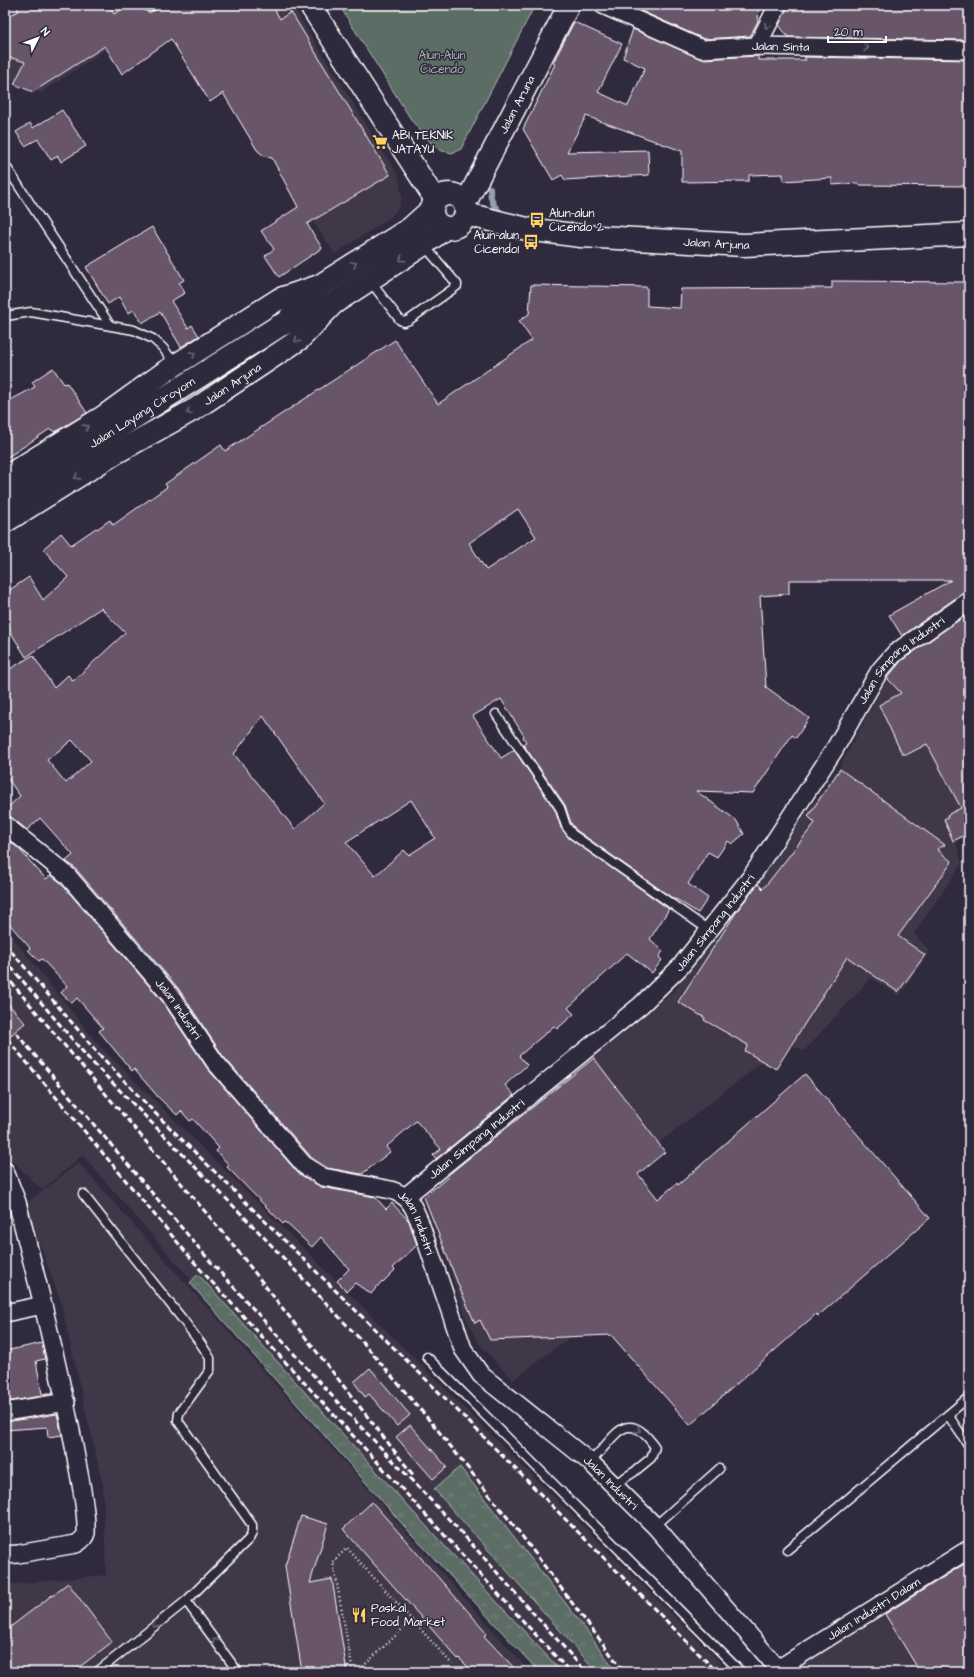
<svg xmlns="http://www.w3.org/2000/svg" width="974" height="1677" viewBox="0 0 974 1677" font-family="'Architects Daughter',sans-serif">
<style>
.built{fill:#40374a}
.grass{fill:url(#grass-tufts);stroke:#adb6b2}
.green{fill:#5b6d66;stroke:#adb6b2}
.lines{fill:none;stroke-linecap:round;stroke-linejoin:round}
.stream{stroke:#93a0ad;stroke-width:6}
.building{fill:#68546a;stroke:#fff;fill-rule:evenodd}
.service-casing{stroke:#fff;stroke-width:11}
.minor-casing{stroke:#fff;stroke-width:20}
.tertiary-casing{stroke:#fff;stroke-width:24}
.secondary-casing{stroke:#fff;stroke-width:25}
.path{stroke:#fff;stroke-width:2.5;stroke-dasharray:1 3;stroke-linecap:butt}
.service{stroke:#2f2a3d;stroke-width:8}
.minor{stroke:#2f2a3d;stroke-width:17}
.tertiary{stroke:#2f2a3d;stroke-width:21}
.secondary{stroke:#2f2a3d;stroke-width:22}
.rail{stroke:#fff;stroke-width:3;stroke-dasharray:6 3;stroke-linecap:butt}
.oneway{stroke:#6d6a77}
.labels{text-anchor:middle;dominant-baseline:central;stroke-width:3;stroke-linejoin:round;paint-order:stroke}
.street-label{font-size:12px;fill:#fff;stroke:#2f2a3d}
.park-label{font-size:12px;fill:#adb6b2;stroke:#2f2a3d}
.poi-label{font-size:12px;fill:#fff;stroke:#2f2a3d;text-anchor:start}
</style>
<defs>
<pattern id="grass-tufts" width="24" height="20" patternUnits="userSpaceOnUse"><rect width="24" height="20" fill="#5b6d66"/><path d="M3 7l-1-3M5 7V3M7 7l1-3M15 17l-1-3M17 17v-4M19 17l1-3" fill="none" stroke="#74837d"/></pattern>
</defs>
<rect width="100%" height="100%" fill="#2f2a3d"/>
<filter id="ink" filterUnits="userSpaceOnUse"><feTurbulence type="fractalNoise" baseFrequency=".025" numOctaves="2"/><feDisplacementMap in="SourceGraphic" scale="8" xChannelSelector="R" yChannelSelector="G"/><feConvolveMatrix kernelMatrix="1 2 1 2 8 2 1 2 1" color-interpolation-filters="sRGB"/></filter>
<g filter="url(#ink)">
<!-- built -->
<g class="built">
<path d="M5,5H292L398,175L402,197L399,207L391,217L335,254L168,7L41,93L5,76Z"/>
<path d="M969,614V835L956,842L962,863L914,934L930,951L899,996L871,978L804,1051L783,1041L770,1056L516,1255L576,1332L513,1380L480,1345L467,1321L425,1194L675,990L838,770L888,677Z"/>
<path d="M5,928L99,1045L730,1672H542L375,1491L82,1155L42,1190L5,1153Z"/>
<path d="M79,1163L330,1446L530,1672H5V1585L106,1575L103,1486L60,1299L25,1204Z"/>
<path d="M969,1557V1672H794L790,1667Z"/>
</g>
<!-- grass -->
<g class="grass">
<path d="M198,1274L416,1515L562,1672H539L404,1526L190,1283Z"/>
<path d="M460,1467L587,1631L616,1672H597L434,1489Z"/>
</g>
<!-- green -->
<path class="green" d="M339,5H535L461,149L452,153L442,151L431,143L412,121Z"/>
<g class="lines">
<!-- stream -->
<path class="stream" d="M490,188C490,200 494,209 504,215"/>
</g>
<!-- building -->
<g class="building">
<path d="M16,5H110L114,14L129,5H144V10L149,12L156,10L158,5H272L280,19L291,12L390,175L307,224L322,248L279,277L265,256L274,249L261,231L298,207L272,158L264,156L257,150L223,93L210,102L171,39L122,74L105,46L33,92L14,84L25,62L5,56V17L19,11Z"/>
<path d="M641,5H759L758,21L750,36L704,39L639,10Z"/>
<path d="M788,5H969V40L788,37L779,25Z"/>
<path d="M574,22L622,44L598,92L628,106L645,68L623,58L633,29L702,59L758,56V60H806L804,57L969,60V186L859,185L858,183L832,185V178L783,181V174L749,175V181L682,182V151L586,116L567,152L648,150L649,175L565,180L562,175L553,180L523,129L555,64L553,63Z"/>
<path d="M62,110L86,146L61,162L58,156L51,160L38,139L25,146L16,132L30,123L33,128Z"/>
<path d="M152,227L184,280L179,283L185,293L171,301L188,328L192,325L199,336L181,347L160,312L142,323L134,310L128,313L119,297L108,304L86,267Z"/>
<path d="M832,281L969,282V591L963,593L902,636L889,615L951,580H789V594L760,596L766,687L809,718L796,738L792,735L753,793L696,791L736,820L744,834L732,844L728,841L717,857L708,852L688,884L708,898L698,913L676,899L675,900L576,830L571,823L565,805L523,744L526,742L523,737L524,736L501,699L473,716L501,758L514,750L555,810L561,828L568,837L669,909L650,939L663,951L659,957L662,960L652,973L627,953L568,1008L574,1014L557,1029L554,1026L519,1056L527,1065L505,1085L514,1095L436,1159L433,1155L441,1149L416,1121L386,1147L390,1152L362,1174L327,1168L312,1158L223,1056L178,988L75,868L66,861L73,855L40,818L27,830L11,817L5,815V810L20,796L5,775V672L33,655L54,688L68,675L73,681L125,633L101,608L26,657L5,623V593L29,577L43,600L68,577L43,549L61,533L71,545L96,528L97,529L110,520L113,525L167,487L165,484L221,445L225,451L395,340L438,404L532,340L519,321L529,314L531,285L647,287V306L680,308L681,289L832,288ZM518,509L536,537L486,570L469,543ZM263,716L324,803L295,829L234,754ZM72,740L91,761L66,783L47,760ZM411,800L435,838L409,855L404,850L375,876L346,842Z"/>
<path d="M53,368L64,384L67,383L87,413L55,432L50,429L5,459V403L35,387L32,382Z"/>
<path d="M969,613V833L953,841L944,819L948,817L947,815L961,808L927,744L908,754H902L879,705L901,693L887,678L902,660Z"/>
<path d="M840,769L945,845L937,849L952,862L898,936L925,955L898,992L847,957L776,1069L745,1051L748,1045L704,1020L705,1018L678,1002L739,908L758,884L763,889L815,823L808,816Z"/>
<path d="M5,838L17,847L46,879L51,875L60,882L162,1001L207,1068L298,1173L321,1187L375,1197L386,1209L392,1203L409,1221L417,1245L393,1268L395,1270L383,1282L382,1281L371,1294L355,1283L347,1291L337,1281L349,1269L321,1237L312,1247L285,1222L283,1224L227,1167L229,1165L216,1151L219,1148L193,1119L190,1121L181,1111L177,1115L159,1098L134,1069L132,1071L99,1031L103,1028L77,998L72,1003L61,993L67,986L42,959L39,961L28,950L30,948L5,919Z"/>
<path d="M5,1000L25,1023L5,1040Z"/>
<path d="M594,1058L665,1152L638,1174L658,1199L677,1183L678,1185L805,1074L930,1218L818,1316L816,1314L690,1425L611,1335L490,1340L480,1320L475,1323L460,1289L424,1197L449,1176L448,1175Z"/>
<path d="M42,1343L45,1359L36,1361L42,1394L53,1392V1394L5,1402V1351Z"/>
<path d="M370,1368L410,1415L397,1426L369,1394L365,1397L354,1382Z"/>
<path d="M57,1414L62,1435L48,1437L47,1427L5,1430V1422Z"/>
<path d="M410,1425L447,1467L433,1479L396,1437Z"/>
<path d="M372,1502L487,1633L484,1636L518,1672H473L459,1658L458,1659L343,1529Z"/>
<path d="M301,1516L328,1524L310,1583L332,1579L347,1672H302L285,1566Z"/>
<path d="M969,1561V1672H920L885,1614Z"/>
<path d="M68,1583L112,1642L73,1672H5V1631Z"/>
</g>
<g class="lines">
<defs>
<g id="service">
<path d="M149,7L153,5"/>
<path d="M5,165L110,325"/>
<path d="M370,281L400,320L404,322L409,320L457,286V284L424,245"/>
<path d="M5,314L6,316L31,312L134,330L153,339L163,348L175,364"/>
<path d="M496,714L560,808L566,826L572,834L710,931"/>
<path d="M83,1194L183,1320L201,1344L210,1358V1370L179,1413L178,1421L252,1525V1533L249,1539L186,1601L97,1672"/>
<path d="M427,1357L741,1672"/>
<path d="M948,1415L969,1446"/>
<path d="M590,1462C614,1440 626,1404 655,1447L651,1458L634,1472L613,1485"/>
<path d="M655,1526L719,1469"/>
<path d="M787,1550L969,1397"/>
<path d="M186,1601L238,1672"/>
</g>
<g id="minor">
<path id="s1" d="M603,5L702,49L757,46L969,50"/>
<path d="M757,46L778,5"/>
<path id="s2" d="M5,825L67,875L170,995L215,1062L305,1166L323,1177L391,1190C409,1196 412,1204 419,1220L463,1349L481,1375L590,1462L655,1526L781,1672"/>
<path d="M5,1171L17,1202L43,1305"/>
<path id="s3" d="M405,1197L641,1005L680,967L751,877L834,750L880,670L895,653L969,601"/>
<path d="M5,1313L43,1305C55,1357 68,1410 77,1463C81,1483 87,1513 86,1533C85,1538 81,1541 76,1544L18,1554L5,1555"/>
<path d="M5,1412L66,1402"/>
<path id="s4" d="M778,1669L969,1549"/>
</g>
<g id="tertiary">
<path d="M310,5L435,199"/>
<path id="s5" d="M465,204L569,5"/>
<path d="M5,477L104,416L166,371L279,299L321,285"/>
<path id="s6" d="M5,522L114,454L195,409L300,339L335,302"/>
</g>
<g id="secondary">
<circle cx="449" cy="211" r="17"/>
<path id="s7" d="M466,214L527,229L581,236L744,245L969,234"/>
<path d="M291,316L321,285L411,228L431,210"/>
<path id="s8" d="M5,499L279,326L335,302L424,244L445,228"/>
</g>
</defs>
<!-- service casing -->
<use href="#service" class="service-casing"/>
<!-- minor casing -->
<use href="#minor" class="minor-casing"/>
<!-- tertiary casing -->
<use href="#tertiary" class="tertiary-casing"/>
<!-- secondary casing -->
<use href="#secondary" class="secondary-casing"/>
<!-- path -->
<g class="path">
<path d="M353,1672L333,1562L347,1548L452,1664"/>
<path d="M357,1672L412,1620"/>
</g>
<!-- service -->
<use href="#service" class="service"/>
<!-- minor -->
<use href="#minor" class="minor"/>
<!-- tertiary -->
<use href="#tertiary" class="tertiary"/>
<!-- secondary -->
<use href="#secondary" class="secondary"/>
<!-- rail -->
<g class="rail">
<path d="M5,944L96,1051L154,1112L455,1408L717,1672"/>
<path d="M5,960L89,1059L257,1230L360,1339L436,1428L519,1532L624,1672"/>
<path d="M5,975L230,1241L414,1476"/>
<path d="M16,1033L210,1261L343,1408L460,1531L586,1672"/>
<path d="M8,1040L200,1269L570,1672"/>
</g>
</g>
<!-- one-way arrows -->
<defs><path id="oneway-chevron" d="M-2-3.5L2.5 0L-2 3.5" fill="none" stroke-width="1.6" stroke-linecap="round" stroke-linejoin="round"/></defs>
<g class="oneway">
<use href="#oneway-chevron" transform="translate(767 26) rotate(117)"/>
<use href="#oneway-chevron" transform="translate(866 48) rotate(1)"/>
<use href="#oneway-chevron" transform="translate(402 259) rotate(146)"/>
<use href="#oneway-chevron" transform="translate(354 264) rotate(-31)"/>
<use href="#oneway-chevron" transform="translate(297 340) rotate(142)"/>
<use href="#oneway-chevron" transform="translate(193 354) rotate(-32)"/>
<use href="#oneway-chevron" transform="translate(189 412) rotate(151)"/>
<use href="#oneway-chevron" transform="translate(86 427) rotate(-32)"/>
<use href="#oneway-chevron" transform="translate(77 477) rotate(148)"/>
<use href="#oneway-chevron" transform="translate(638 1430) rotate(28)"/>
<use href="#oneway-chevron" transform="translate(155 1625) rotate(141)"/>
<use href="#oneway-chevron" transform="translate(215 1641) rotate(-126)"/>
</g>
</g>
<!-- icons -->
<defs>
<symbol id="supermarket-bare" viewBox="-9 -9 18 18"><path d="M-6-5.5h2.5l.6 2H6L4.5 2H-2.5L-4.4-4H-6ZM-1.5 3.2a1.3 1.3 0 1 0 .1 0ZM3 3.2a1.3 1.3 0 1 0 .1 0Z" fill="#ffd166" stroke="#2f2a3d" stroke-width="2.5" paint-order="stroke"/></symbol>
<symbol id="bus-bare" viewBox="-9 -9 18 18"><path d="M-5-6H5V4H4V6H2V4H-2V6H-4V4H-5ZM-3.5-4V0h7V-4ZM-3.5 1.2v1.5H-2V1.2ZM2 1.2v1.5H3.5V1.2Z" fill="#ffd166" stroke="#2f2a3d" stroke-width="2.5" paint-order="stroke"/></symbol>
<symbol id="restaurant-bare" viewBox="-9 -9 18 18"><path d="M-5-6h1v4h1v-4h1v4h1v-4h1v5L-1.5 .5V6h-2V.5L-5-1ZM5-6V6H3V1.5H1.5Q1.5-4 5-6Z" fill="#ffd166" stroke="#2f2a3d" stroke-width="2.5" paint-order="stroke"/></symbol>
</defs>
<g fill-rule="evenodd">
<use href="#supermarket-bare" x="369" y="131" width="22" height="22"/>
<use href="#bus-bare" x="526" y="209" width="22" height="22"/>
<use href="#bus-bare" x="520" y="231" width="22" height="22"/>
<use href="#restaurant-bare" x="348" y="1604" width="22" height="22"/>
</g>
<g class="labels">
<!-- street labels -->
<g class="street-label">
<text stroke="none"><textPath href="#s1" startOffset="187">Jalan Sinta</textPath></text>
<text stroke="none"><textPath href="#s5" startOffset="112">Jalan Aruna</textPath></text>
<text stroke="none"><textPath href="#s7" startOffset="253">Jalan Arjuna</textPath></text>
<text stroke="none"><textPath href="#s6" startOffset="266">Jalan Arjuna</textPath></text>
<text stroke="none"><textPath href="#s8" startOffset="162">Jalan Layang Ciroyom</textPath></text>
<text stroke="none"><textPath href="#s3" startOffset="739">Jalan Simpang Industri</textPath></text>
<text stroke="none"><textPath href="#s3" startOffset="415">Jalan Simpang Industri</textPath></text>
<text stroke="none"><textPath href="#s2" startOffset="254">Jalan Industri</textPath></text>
<text stroke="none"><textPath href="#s3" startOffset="92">Jalan Simpang Industri</textPath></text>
<text stroke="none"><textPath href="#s2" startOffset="590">Jalan Industri</textPath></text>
<text stroke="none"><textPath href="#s2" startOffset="926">Jalan Industri</textPath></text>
<text stroke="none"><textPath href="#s4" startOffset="113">Jalan Industri Dalam</textPath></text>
</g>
<!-- park labels -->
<g class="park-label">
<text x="442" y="55">Alun-Alun<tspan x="442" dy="14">Cicendo</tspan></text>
</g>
<!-- poi labels -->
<g class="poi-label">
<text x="392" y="135">ABI TEKNIK<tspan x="392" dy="14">JATAYU</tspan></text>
<text x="549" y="213">Alun-alun<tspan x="549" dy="14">Cicendo 2</tspan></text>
<text x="519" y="235" text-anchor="end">Alun-alun<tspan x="519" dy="14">Cicendo1</tspan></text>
<text x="371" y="1608">Paskal<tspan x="371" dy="14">Food Market</tspan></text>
</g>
</g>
<!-- margin -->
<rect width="974" height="1677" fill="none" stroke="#2f2a3d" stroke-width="20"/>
<rect x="10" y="10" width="954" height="1657" fill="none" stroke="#fff" stroke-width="1.5" filter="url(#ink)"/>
<!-- north arrow -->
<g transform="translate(38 38) rotate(48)" stroke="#2f2a3d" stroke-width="3" paint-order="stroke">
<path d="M0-3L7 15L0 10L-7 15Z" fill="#ffffff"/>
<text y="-6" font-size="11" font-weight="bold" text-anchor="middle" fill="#ffffff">N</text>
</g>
<!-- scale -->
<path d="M828 36v6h58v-6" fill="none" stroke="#ffffff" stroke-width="2"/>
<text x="834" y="36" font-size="12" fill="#ffffff" stroke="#2f2a3d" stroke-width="3" paint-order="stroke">20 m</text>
</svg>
